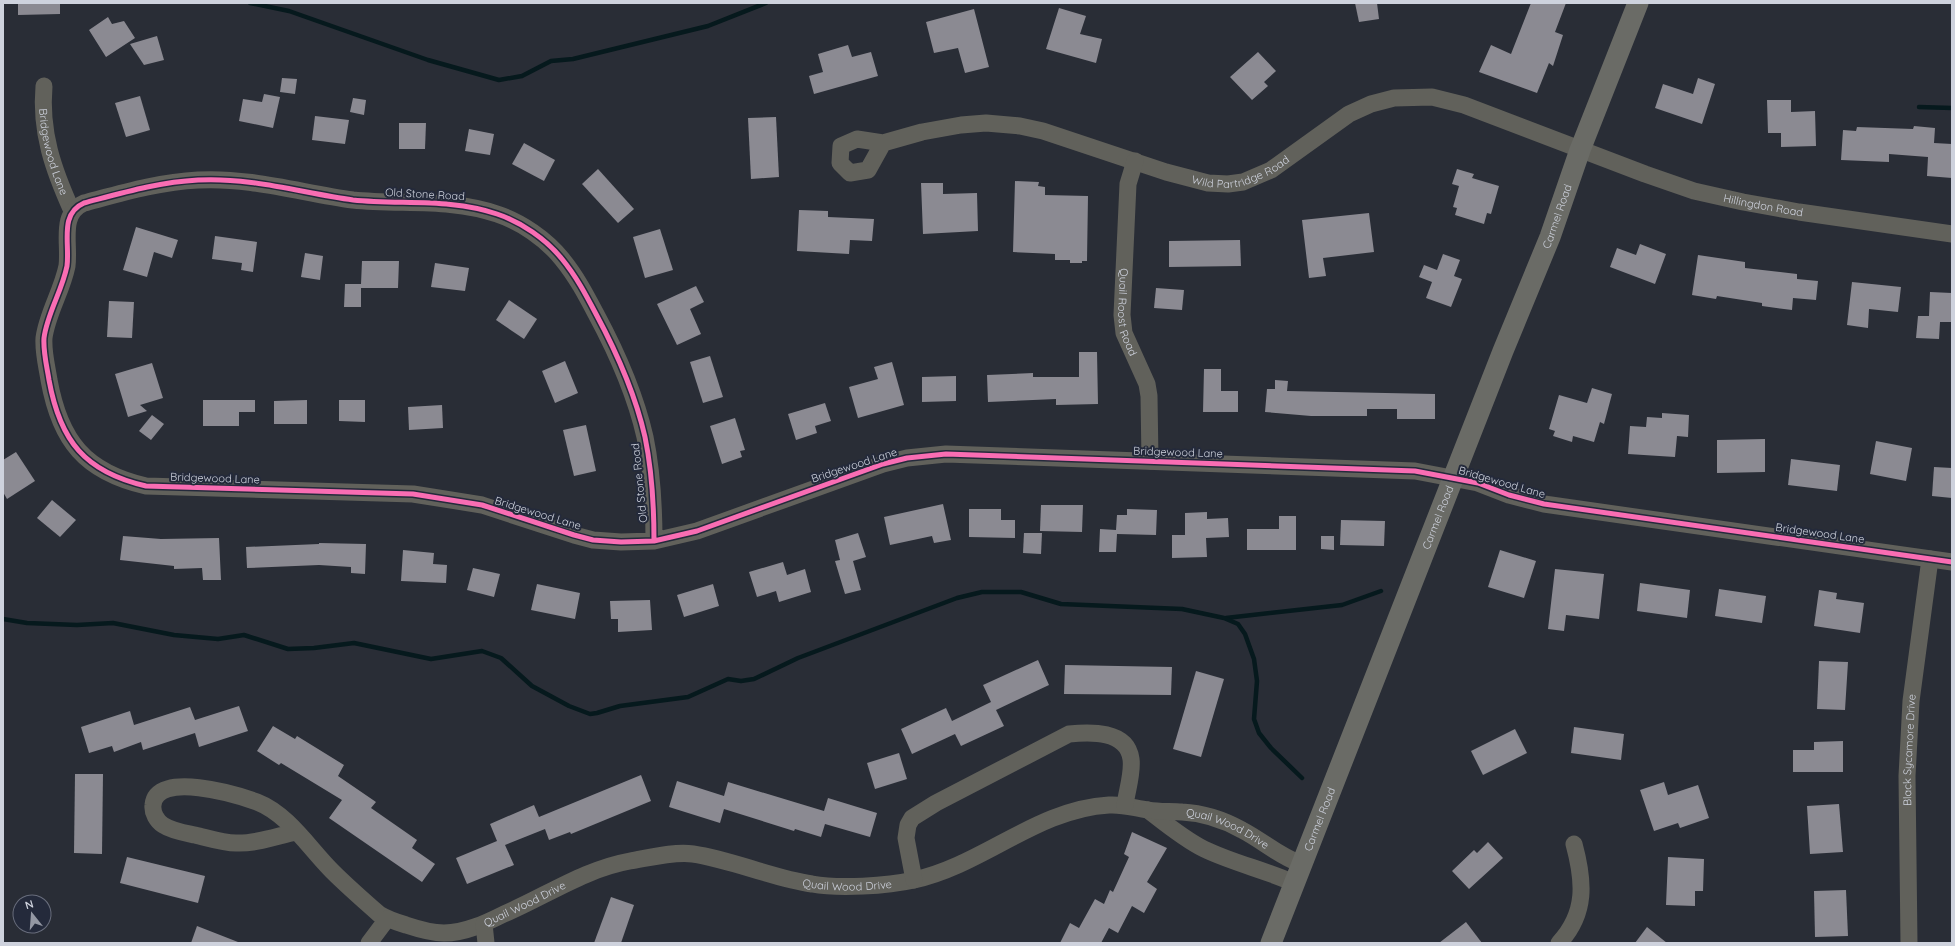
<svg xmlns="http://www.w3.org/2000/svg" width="1955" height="946" viewBox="0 0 1955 946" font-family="Quicksand,sans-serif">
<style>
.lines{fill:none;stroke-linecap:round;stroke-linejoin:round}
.stream{stroke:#06191d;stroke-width:4.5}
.building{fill:#8b8a92}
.minor{stroke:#61615b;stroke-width:17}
.major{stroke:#6a6b66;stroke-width:21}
.cycleway-casing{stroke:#242a3b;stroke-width:8}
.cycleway{stroke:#f96db3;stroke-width:5}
.labels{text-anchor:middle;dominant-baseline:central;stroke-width:4;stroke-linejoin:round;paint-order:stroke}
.street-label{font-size:11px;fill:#ced2dd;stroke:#242a3b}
</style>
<rect width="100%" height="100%" fill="#292d36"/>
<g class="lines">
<!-- stream -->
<g class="stream">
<path d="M250,3L289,11L428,60L499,80L522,76L551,61L573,59L708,26L766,3"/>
<path d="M1919,107L1952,108"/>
<path d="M1226,618L1342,605L1381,591"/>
<path d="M3,619L27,623L77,625L113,623L174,635L218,639L244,635L288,649L314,648L354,643L431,659L482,651L501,658L532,686L569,706L590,714L597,713L620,706L688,697L728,679L741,681L754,679L798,658L957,598L982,592H1021L1061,604L1182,609L1224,618L1238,624L1245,634L1254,659L1257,681L1254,719L1259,733L1271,748L1302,778"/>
</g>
</g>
<!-- building -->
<g class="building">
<path d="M18,3H60V14L18,15Z"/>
<path d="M1355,3H1377L1379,19L1359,22Z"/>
<path d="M1531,3H1566L1555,32L1563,35L1553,66L1549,63L1537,93L1479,72L1491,45L1511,54Z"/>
<path d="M1059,8L1086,16L1080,34L1102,39L1096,63L1046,49Z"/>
<path d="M974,9L989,67L965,73L958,48L934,53L926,22Z"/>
<path d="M108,17L112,24L124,21L135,38L106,57L89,30Z"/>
<path d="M157,36L164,60L144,65L130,44Z"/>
<path d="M848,45L852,57L871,52L878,76L814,94L809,76L823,72L818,54Z"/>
<path d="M1258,52L1276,71L1264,82L1268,86L1252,100L1230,77Z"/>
<path d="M282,78L297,79L295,94L280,92Z"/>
<path d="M1698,78L1715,84L1702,124L1655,108L1663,84L1693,94Z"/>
<path d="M264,94L280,97L273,128L239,121L243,99L262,102Z"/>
<path d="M140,96L150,130L126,137L115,103Z"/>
<path d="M353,98L366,100L364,115L350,112Z"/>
<path d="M1767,100H1791V112L1815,111L1816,146L1781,147V133H1768Z"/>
<path d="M315,116L349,120L345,144L312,140Z"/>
<path d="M776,117L779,177L751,179L748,118Z"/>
<path d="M399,123H426L425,149H399Z"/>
<path d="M1914,126L1935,128L1934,143L1952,144V178L1927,176L1928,157L1889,154V162L1841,160L1843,130L1856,131L1857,127L1913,129Z"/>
<path d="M469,129L494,134L490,155L465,151Z"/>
<path d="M524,143L555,160L544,181L512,164Z"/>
<path d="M598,169L634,209L618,223L582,184Z"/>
<path d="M1457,169L1474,174L1472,178L1499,186L1491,214L1487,213L1484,224L1455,215L1457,208L1453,207L1459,186L1452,184Z"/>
<path d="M1015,181L1039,182L1038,186L1045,187V195L1088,196L1087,261H1082V263H1070V260H1055V254L1013,252Z"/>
<path d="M921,183H943V194L977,193L978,231L923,234Z"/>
<path d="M799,210L828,211V217L874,219L872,241L850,240L849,254L797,251Z"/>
<path d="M1369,213L1374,252L1323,258L1326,276L1309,278L1302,220Z"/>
<path d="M136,227L178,240L172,258L154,252L147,277L123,270Z"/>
<path d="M660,229L673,270L645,278L633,237Z"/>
<path d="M215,236L257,242L253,272L241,270L242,263L212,259Z"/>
<path d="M1240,240L1241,266L1169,267V241Z"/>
<path d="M1640,244L1666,254L1655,284L1610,267L1617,248L1636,255Z"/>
<path d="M305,253L323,256L320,280L301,277Z"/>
<path d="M1443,254L1460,260L1454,276L1462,279L1451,307L1426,298L1432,282L1419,277L1424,265L1437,270Z"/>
<path d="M1698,255L1745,262V268L1797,274V279L1818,281L1816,300L1793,298L1792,310L1762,306V303L1717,296L1716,299L1692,295Z"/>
<path d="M362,261H399L398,288H361V307H344L345,284H361Z"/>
<path d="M435,263L469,268L465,291L431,287Z"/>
<path d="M1852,282L1901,287L1898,312L1869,309L1868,328L1847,325Z"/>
<path d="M696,286L704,302L690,309L701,334L677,345L657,304Z"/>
<path d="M1156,288L1184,290L1182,310L1154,308Z"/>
<path d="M1930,292L1952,293V322H1940L1939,339L1916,338L1918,316H1929Z"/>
<path d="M509,300L537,319L524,339L496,320Z"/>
<path d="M109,301L134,302L132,338L107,337Z"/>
<path d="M1079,352H1097L1098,404L1056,405V399L988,402L987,375L1033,373V377H1079Z"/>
<path d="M710,356L723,397L703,403L690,362Z"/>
<path d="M565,361L578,393L555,403L542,371Z"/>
<path d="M892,362L904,405L858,418L849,387L878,379L874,367Z"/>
<path d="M152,363L163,398L140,405L147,411L128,417L115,374Z"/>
<path d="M1204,369H1221V391H1238V412H1203Z"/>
<path d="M956,376V401L922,402V377Z"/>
<path d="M1275,380L1288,381L1287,391L1435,394V419H1397V409H1367V416H1311L1265,412L1267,389H1275Z"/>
<path d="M1592,388L1612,394L1604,424L1600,422L1594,442L1573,436L1572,442L1553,436L1555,431L1549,429L1559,395L1587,403Z"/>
<path d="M203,400H255V412H239V426H203Z"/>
<path d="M307,400V424H274V401Z"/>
<path d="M339,400H365V422L339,421Z"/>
<path d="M825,403L831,421L815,426L817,433L796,440L788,414Z"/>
<path d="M442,405L443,428L409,430L408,407Z"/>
<path d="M1662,413L1689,415L1688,437L1677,436L1675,457L1628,454L1630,426L1646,427L1647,417L1662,418Z"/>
<path d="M152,415L164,424L151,440L139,431Z"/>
<path d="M735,418L745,450L740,451L742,457L722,464L710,426Z"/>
<path d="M586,425L596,471L574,476L563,430Z"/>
<path d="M1765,439V472L1717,473V440Z"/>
<path d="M1876,441L1912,448L1906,481L1870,474Z"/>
<path d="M16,452L35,481L7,499L3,492V460Z"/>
<path d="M1791,459L1840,465L1837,491L1788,485Z"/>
<path d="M1934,467L1952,468V498L1932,496Z"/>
<path d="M52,500L76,520L60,537L37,518Z"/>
<path d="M943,504L951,540L934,543L932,536L890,545L884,517Z"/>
<path d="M1041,505H1083L1082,532L1040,531Z"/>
<path d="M969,509H1001V520H1015V538L969,537Z"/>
<path d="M1127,509L1157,510L1156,535L1117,534L1116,552H1099L1100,529L1116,530L1117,515H1127Z"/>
<path d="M1207,512V519L1228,518L1229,537L1206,538L1207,557L1172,558V535H1185V513Z"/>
<path d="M1279,516H1296V550H1247V529H1279Z"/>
<path d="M1341,520L1385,521L1384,546L1340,545Z"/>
<path d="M858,533L866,557L853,561L861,590L845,594L835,561L840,560L835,540Z"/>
<path d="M1024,533H1042L1041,554L1023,553Z"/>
<path d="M123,536L161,539L219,538L221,580H203L202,568L174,569V566L120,560Z"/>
<path d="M1321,536H1334V550L1321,549Z"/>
<path d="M319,543L366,544L365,574L351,573V567L319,565L247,568L246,547L319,544Z"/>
<path d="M403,550L434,553L433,564L447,565L446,583L401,581Z"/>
<path d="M1500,550L1536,561L1524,598L1488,587Z"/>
<path d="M783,562L787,575L805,569L811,592L779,602L776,591L757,597L749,572Z"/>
<path d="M473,568L500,574L494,597L467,590Z"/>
<path d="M1555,569L1604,574L1599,619L1566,615L1564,631L1548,629Z"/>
<path d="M1640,583L1690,590L1687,618L1637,611Z"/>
<path d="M537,584L580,593L575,619L531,610Z"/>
<path d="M713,584L719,606L684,617L677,595Z"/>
<path d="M1719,589L1766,596L1762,623L1715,616Z"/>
<path d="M1819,590L1837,593L1836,599L1864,603L1860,633L1814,626Z"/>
<path d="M650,600L652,630L618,632V619H611L610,601Z"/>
<path d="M1038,660L1049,685L996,710L1004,726L961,746L955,734L912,754L901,729L946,708L952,721L991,702L983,685Z"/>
<path d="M1819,661L1848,662L1845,710L1817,709Z"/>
<path d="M1065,665L1172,667L1171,695L1064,694Z"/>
<path d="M1196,671L1224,679L1201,757L1173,749Z"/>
<path d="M239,706L248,731L199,747L195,733L143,750L141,742L114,752L112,746L89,753L81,727L130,711L134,725L190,707L195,720Z"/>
<path d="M273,726L295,739L297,736L344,765L338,776L376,802L371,808L417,840L412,848L435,864L422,882L329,818L342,800L281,763L279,765L257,751Z"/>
<path d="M1574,727L1624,734L1621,760L1571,753Z"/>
<path d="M1515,729L1527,753L1483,775L1471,751Z"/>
<path d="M1843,741V772H1793V750H1814V742Z"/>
<path d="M899,753L907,779L875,789L867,763Z"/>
<path d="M75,774H103L102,854L74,853Z"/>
<path d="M641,775L651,801L571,834L570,832L549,840L545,829L505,845L514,865L467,884L456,858L497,841L490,824L534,805L539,817Z"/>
<path d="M677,781L724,796L728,782L824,811L828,798L877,813L870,837L825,824L821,837L795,829L794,831L724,809L720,823L669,807Z"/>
<path d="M1664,782L1668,795L1698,785L1709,818L1680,828L1678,823L1654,831L1640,790Z"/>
<path d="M1839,804L1843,852L1810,854L1807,806Z"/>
<path d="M1132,832L1167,848L1147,882L1157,889L1144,913L1132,906L1118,933L1109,928L1101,943H1060L1070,923L1079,928L1095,899L1104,904L1110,890L1113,892L1129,857L1124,854Z"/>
<path d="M1488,842L1503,858L1469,889L1452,871L1474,850L1477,853Z"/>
<path d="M127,857L205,876L198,903L120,883Z"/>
<path d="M1668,857L1704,859L1703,891H1695V906L1666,905Z"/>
<path d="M1846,890L1848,936L1815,937L1814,891Z"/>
<path d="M611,897L634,905L621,943H594Z"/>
<path d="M1466,922L1482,943H1439Z"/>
<path d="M197,926L238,942V943H191Z"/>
<path d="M1647,927L1667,943H1635Z"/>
</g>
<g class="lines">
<!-- minor -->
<g class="minor">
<path id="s1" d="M44,86C40,132 53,169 72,211"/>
<path id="s2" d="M883,143L868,170L850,173L840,163L841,146L857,139L883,143L922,132L961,125L986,123L1020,126L1043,131L1166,172L1208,183L1228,184L1243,182L1271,170L1349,114L1371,104L1394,98L1432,97L1464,105L1645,174L1694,191L1743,202L1799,212L1952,234"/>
<path id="s3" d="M1135,161L1128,184L1122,315L1124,333L1147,384L1149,396L1150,461"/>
<path d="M654,541C654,506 652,471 645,437C635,393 617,353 596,314C586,295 576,276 562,259C546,239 521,222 497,214C451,198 401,205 353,200C302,193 250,177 198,180C159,182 122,193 84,203C59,214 70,243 67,266C62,291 47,314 44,338C43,352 47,367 49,380C60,441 85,472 146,486L413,494L482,505L574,535L593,540L621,542L654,541L697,531L883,464L907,458L946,454L1415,471L1478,483L1509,495L1544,504L1952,562"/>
<path d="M1148,810C1166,824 1184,839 1204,849C1233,863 1265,870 1294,883"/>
<path id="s4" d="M296,832C277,836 256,844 236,843C223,843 208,838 195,835C185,833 172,831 163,825C157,821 152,813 153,805C156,770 238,795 257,802C288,814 309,848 332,871C347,886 363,900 379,914C387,919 396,922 406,925C418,929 431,933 444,933C465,933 486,923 504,914C546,896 585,869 630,861C648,858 675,851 693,854C733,860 772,878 812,884C839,889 887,886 914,880C983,865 1037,809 1109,805C1123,804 1134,808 1148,810C1159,812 1171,811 1182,812C1203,813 1224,820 1242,830C1263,841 1279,856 1301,864"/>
<path d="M914,880L906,838L908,825L912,818L936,803L1069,734C1090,732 1127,730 1131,759C1133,773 1127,790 1125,805"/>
<path d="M484,924L486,943"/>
<path d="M369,943L387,919"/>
<path d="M1559,943C1587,913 1584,881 1574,844"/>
<path id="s5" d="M1909,943L1907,776L1911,701L1930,559"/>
</g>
<!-- major -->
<path class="major" id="s6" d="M1271,943L1503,351L1550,237L1580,150L1638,3"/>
<defs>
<path id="cycleway" d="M654,541C654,506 652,471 645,437C635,393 617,353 596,314C586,295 576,276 562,259C546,239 521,222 497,214C451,198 401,205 353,200C302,193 250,177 198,180C159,182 122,193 84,203C59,214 70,243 67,266C62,291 47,314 44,338C43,352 47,367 49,380C60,441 85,472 146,486L413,494L482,505L574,535L593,540L621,542L654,541L697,531L883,464L907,458L946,454L1415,471L1478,483L1509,495L1544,504L1952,562"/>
</defs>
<!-- cycleway casing -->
<use href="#cycleway" class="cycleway-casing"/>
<!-- cycleway -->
<use href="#cycleway" class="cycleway"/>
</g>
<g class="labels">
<!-- street labels -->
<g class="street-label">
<text stroke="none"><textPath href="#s1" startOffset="67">Bridgewood Lane</textPath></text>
<text stroke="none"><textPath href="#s2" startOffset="495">Wild Partridge Road</textPath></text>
<text transform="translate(425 194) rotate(3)">Old Stone Road</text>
<text stroke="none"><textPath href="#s2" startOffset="1057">Hillingdon Road</textPath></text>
<text stroke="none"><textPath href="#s6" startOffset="781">Carmel Road</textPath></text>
<text stroke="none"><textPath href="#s3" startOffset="153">Quail Roost Road</textPath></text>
<text transform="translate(1178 452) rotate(2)">Bridgewood Lane</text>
<text transform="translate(854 465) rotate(-18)">Bridgewood Lane</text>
<text transform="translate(215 478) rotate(2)">Bridgewood Lane</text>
<text transform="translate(1502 482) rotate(16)">Bridgewood Lane</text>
<text transform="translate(639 483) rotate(-96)">Old Stone Road</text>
<text transform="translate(538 513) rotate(17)">Bridgewood Lane</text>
<text stroke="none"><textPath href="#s6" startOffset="457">Carmel Road</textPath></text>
<text transform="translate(1820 533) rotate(8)">Bridgewood Lane</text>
<text stroke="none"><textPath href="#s5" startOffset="193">Black Sycamore Drive</textPath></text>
<text stroke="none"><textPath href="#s6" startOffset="133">Carmel Road</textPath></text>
<text stroke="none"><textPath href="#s4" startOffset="1332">Quail Wood Drive</textPath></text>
<text stroke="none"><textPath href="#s4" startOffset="932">Quail Wood Drive</textPath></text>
<text stroke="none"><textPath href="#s4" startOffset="596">Quail Wood Drive</textPath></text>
</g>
</g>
<!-- border -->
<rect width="1955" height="946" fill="none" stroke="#ced2dd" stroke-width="8"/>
<!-- north arrow -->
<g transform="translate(32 914) rotate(343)"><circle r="19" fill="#242a3b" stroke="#686d7c"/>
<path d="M0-3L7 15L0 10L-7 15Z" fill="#9498a3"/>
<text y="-6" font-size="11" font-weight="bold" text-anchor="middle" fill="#ced2dd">N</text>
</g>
</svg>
